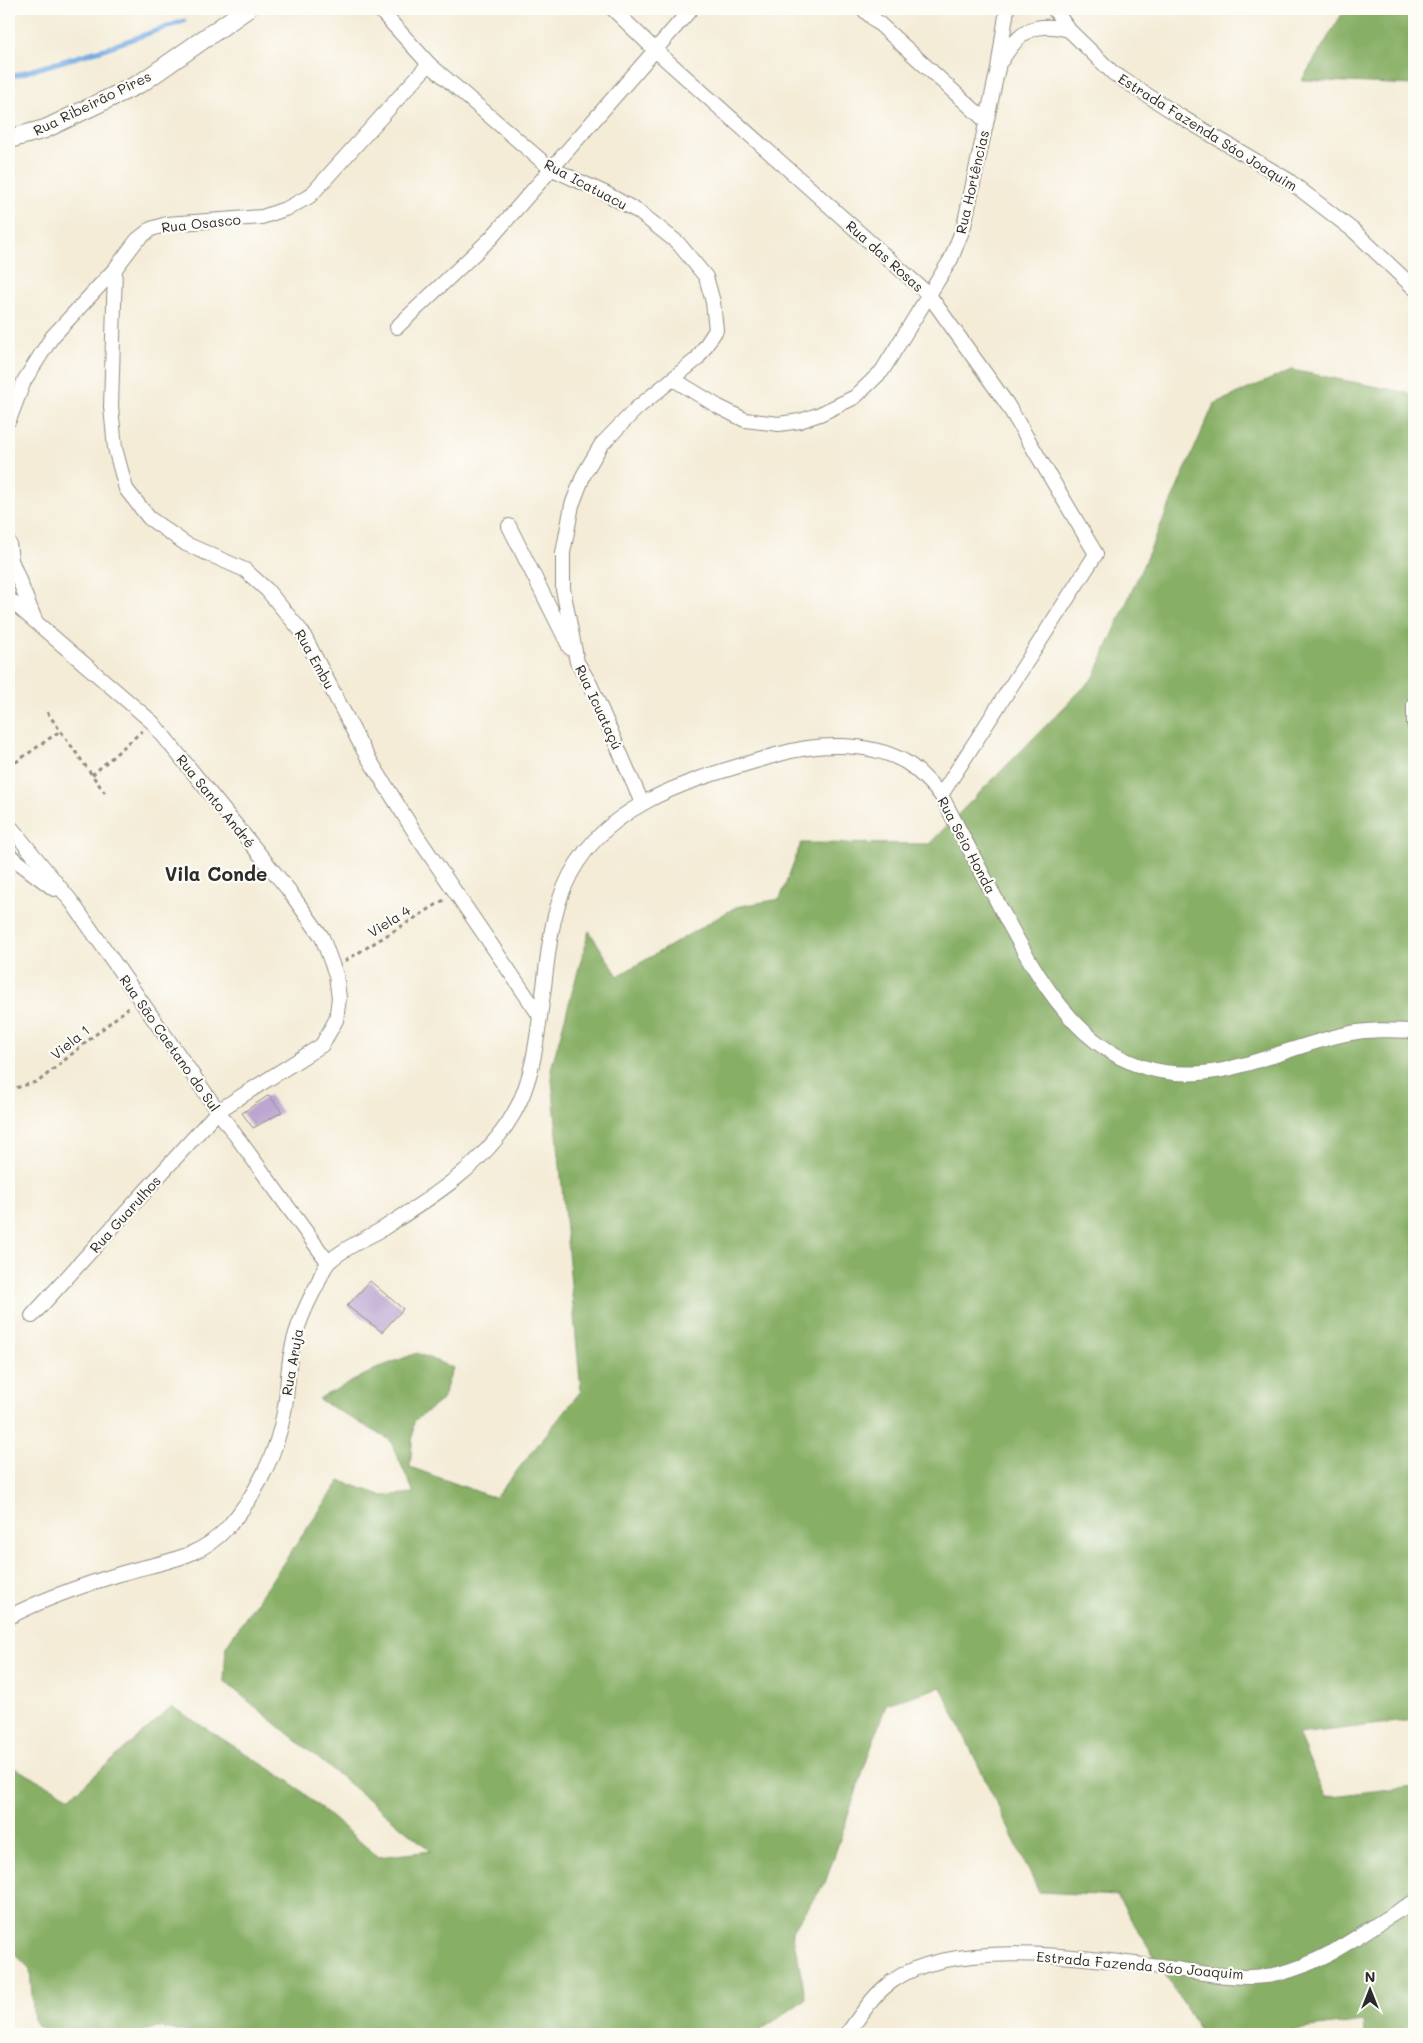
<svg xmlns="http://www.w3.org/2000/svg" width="1423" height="2043" viewBox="0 0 1423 2043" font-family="Mali,sans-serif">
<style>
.forest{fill:#87af65;stroke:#596d48}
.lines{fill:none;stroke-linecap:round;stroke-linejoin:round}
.stream{stroke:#75abe3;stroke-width:5}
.building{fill:#bca6d1}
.minor-casing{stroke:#908c81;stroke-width:16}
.tertiary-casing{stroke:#908c81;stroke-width:20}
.path{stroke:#908c81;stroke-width:3;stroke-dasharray:4 4;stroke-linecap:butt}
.minor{stroke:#fff;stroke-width:14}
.tertiary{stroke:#fff;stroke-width:18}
.labels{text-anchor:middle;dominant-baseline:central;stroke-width:4.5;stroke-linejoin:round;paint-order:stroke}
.street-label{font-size:14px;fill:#2b2b2b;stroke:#fdfcf7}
.district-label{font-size:19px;font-weight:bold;fill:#2b2b2b;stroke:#fdfcf7}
</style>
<rect width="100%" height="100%" fill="#fdfcf7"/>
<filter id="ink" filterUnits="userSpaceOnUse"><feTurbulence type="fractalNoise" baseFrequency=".02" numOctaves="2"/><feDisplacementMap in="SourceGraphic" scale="10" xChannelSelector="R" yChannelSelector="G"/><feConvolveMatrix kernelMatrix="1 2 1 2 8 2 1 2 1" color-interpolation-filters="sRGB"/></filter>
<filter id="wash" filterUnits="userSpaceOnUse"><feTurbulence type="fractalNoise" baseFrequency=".0096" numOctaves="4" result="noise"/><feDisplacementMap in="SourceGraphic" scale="20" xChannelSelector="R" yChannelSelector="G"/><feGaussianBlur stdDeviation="1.12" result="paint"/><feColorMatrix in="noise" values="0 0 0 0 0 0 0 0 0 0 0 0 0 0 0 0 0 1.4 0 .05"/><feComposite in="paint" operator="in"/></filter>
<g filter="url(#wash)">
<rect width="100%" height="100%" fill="#f4ecd7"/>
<!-- forest -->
<g class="forest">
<path d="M1345,9H1414V85L1302,80Z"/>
<path d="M1291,370L1414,394V1720L1298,1734L1325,1797L1414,1786V2034H1365L1364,2021L1263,2034H1202L1117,1896L1039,1892L941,1687L886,1704L825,1883L792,1931L806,1999L755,2034H196L158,2027L133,2034H50L34,2022L30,1969L9,1948V1768L13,1767L70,1797L172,1707L289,1781L378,1857L431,1851L224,1681L226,1646L340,1481L384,1496L414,1493L390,1440L318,1399L380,1367L417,1353L453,1368L442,1400L414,1421L410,1467L495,1498L581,1391L551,1069L589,931L618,976L736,907L780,899L801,843L929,844L1094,677L1214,404Z"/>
</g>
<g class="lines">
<!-- stream -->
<path class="stream" d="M9,77L104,49L184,21"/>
</g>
<g id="blocks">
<!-- building -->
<g class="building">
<path d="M269,1095L282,1112L253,1128L242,1113Z"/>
<path d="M370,1281L403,1309L382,1332L347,1306Z"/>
</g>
</g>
</g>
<g filter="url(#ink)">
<use href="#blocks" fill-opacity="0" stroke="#908c81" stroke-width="1"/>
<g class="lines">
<defs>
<g id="minor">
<path d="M379,9L429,64L550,168L605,193L639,212L678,243L706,277L713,302L716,330L697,359L637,408L601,445L584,474L572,505L563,553V589L577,662L590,684L642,803"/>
<path d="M613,9L654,49L929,295L1007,404L1096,554L941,795"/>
<path d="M863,9L986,121"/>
<path d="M1054,9L1069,30L1113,73L1178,115L1288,180L1354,231L1414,288"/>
<path d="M1002,60C1020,30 1035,21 1069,30"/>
<path d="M115,269L111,407L115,448L126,489L149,518L186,544L245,570L267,590L302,632L364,751L419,839L540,1016"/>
<path d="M397,327L491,238L691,9"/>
<path d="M673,379L719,407L745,420L779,424L800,421L820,414L855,397L882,371L951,259L964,226L998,68L1007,9"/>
<path d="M9,420L24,381L52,337L115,269L137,240L151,229L167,224L262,217L288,208L310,196L429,64"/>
<path d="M509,526L570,648"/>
<path d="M9,543L11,560L35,620"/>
<path d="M9,599L152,722L287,888L322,937L336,975L339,998L336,1020L322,1045L218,1111L32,1316"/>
<path d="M1414,704V724"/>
<path d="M9,825L71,901L218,1111L328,1262"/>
<path d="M9,855L54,889"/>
<path d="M9,1617C45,1598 83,1585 123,1573C161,1562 199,1559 227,1528C256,1496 277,1453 284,1412C288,1393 287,1373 291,1354C295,1330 304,1309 316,1287C320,1279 323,1267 330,1261C341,1250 364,1239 379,1231C428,1200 485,1165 514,1113C535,1077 538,1028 544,987C548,954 551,919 564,888C600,801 695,779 776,755C815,743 867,741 904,761C918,769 930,783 941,795C961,833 981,871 1001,909C1049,1000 1103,1093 1223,1070C1265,1061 1304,1043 1346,1034C1369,1029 1391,1030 1414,1031"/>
<path d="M847,2034C861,2015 874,1993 894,1980C957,1936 1103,1960 1176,1969C1208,1974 1246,1981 1278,1974C1329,1962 1369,1926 1414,1902"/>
</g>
<path id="tertiary" d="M9,139L45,129L141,83L247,9"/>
</defs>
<!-- minor casing -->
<use href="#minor" class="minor-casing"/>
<!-- tertiary casing -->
<use href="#tertiary" class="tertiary-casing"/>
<!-- path -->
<g class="path">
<path d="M47,712L105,793"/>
<path d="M9,767L60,731"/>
<path d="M92,775L142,731"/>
<path d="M345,961L444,900"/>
<path d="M9,1090L39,1081L128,1008"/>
</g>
<!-- minor -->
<use href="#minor" class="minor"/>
<!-- tertiary -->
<use href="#tertiary" class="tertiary"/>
</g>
</g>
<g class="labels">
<!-- street labels -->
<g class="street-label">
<text transform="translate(92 103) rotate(-26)">Rua Ribeirão Pires</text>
<text transform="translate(1208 132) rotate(32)">Estrada Fazenda Sáo Joaquim</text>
<text transform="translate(972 182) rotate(-77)">Rua Hortências</text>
<text transform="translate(586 184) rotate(28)">Rua Icatuacu</text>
<text transform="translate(201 223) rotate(-6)">Rua Osasco</text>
<text transform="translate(885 256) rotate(42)">Rua das Rosas</text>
<text transform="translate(315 659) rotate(61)">Rua Embu</text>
<text transform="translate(599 707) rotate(65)">Rua Icuataçú</text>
<text transform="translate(216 801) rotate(51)">Rua Santo André</text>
<text transform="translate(967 845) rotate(62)">Rua Seio Honda</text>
<text transform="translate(389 921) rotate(-32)">Viela 4</text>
<text transform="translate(70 1042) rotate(-39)">Viela 1</text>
<text transform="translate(170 1043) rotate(55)">Rua São Caetano do Sul</text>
<text transform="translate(125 1214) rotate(-48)">Rua Guarulhos</text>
<text transform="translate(292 1362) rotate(-80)">Rua Aruja</text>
<text transform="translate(1140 1965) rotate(5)">Estrada Fazenda Sáo Joaquim</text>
</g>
<!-- district labels -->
<g class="district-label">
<text x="216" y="873">Vila Conde</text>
</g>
</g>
<!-- margin -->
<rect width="1423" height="2043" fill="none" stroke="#fdfcf7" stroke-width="30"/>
<!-- north arrow -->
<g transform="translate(1370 1990)" stroke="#fdfcf7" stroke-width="4" paint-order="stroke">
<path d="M0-4L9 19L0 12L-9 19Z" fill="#2b2b2b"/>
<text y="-8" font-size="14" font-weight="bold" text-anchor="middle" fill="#2b2b2b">N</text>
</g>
</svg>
